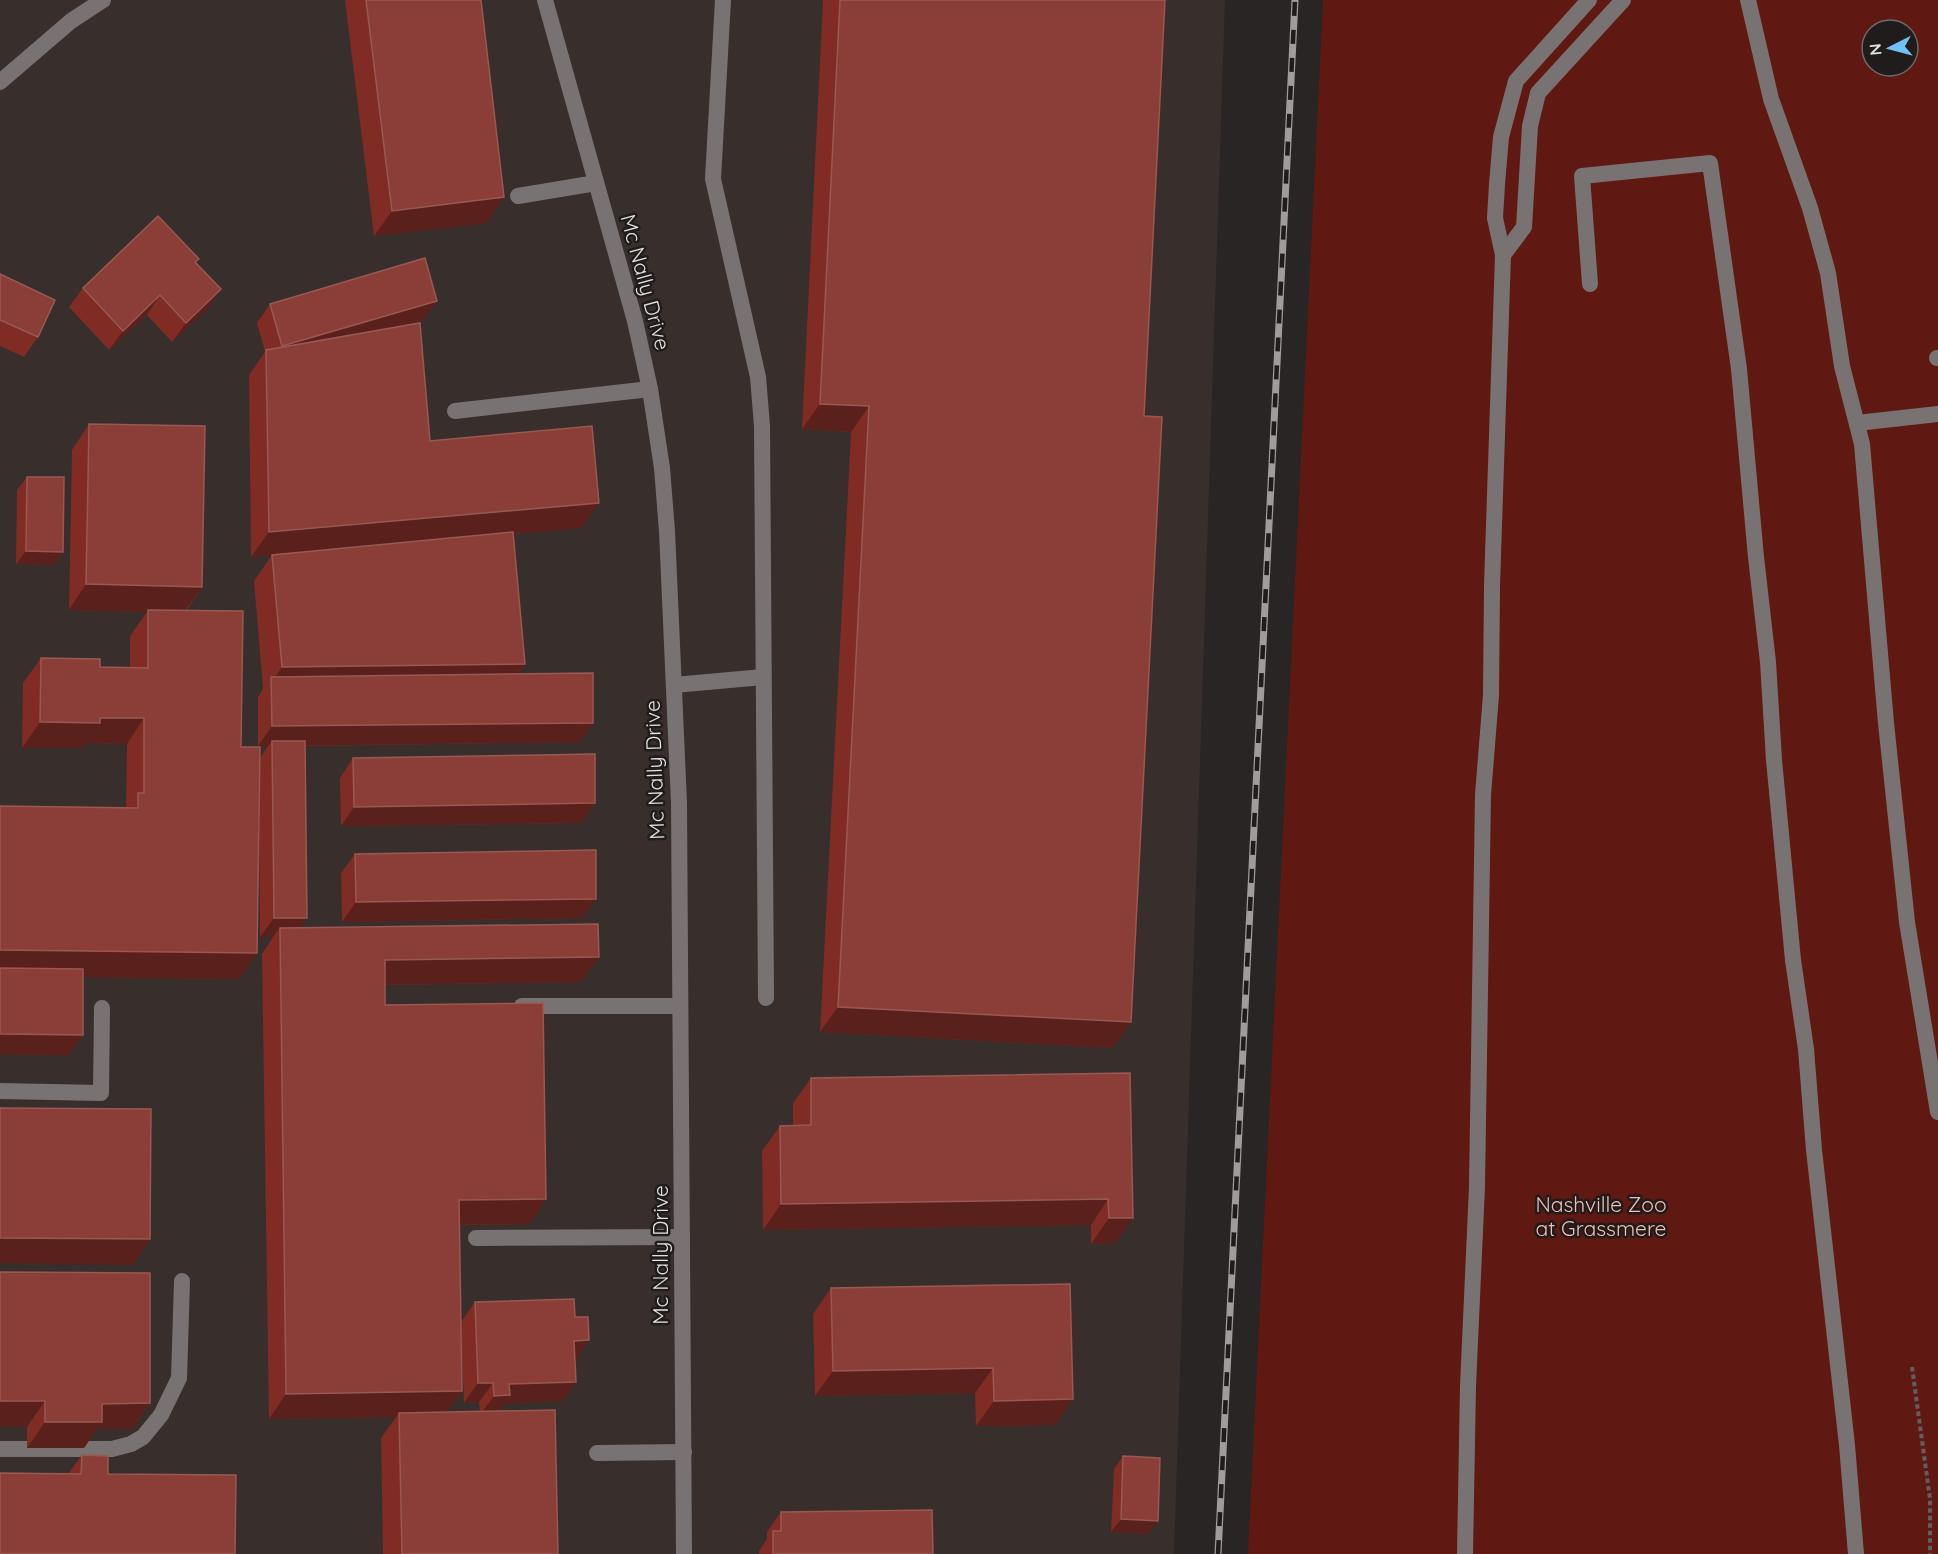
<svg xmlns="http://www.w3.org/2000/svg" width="1938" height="1554" viewBox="0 0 1938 1554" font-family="Quicksand,sans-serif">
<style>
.built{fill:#382e2c}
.green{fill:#601812;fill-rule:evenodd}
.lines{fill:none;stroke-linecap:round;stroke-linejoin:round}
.path{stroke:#625e5d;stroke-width:4;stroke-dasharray:4.5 3;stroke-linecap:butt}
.service{stroke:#787372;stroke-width:16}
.minor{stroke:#787372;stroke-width:16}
.rail-casing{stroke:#a09c9c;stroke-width:7}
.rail{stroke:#1f1c1b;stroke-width:4.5;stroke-dasharray:14;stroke-linecap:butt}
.wall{fill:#802b24}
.shaded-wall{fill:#59201c}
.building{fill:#8b3e38;stroke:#995853;stroke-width:1.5}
.labels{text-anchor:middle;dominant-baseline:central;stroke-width:5;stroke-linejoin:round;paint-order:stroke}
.street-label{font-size:21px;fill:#e3e0e0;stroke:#1f1c1b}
.park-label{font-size:21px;fill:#f3bdb5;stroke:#1f1c1b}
</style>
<rect width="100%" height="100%" fill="#292524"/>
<!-- built -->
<path class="built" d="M0,0H1225L1174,1554H0Z"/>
<!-- green -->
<path class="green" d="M1323,0H1938V1554H1248ZM1872,30H1908V66H1872Z"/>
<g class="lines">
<!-- path -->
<path class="path" d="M1912,1367L1930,1499V1554"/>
<!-- service -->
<g class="service">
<path d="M723,0L713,179L758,377L762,426L766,998"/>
<path d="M1748,0L1771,99L1810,208L1828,273L1842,366L1862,444L1886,723L1907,922L1938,1112"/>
<path d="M518,196L596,183"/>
<path d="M1503,255L1524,227L1530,126L1538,93L1623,0"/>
<path d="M1590,284L1582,176L1710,163L1739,369L1756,557L1768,662L1774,760L1793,960L1806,1049L1814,1150L1847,1445L1856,1554"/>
<path d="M1937,358H1938"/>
<path d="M455,411L650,389"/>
<path d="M1857,423L1938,414"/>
<path d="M674,685L763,677"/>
<path d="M522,1006H680"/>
<path d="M0,1091L101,1093L102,1008"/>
<path d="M476,1238L682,1237"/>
<path d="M0,1449H112L131,1444L143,1437L161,1415L179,1378L182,1281"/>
<path d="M597,1453L684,1452"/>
<path d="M1465,1554L1468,1386L1477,1187L1483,795L1491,695L1492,585L1503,255L1495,218L1497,184L1501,137L1516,81L1589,0"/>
</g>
<!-- minor -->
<g class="minor">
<path d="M545,0L635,321L650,389L662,468L667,531L679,803L684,1554"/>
<path d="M0,82L71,21L103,0"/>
</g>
<defs>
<path id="rail" d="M1218,1554L1295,0"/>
</defs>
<!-- rail casing -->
<use href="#rail" class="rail-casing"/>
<!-- rail -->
<use href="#rail" class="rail"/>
</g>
<!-- wall -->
<g class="wall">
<path d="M345,0H481L487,223L374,236Z"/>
<path d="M823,0H1165L1144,416L1131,1022L1113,1048L820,1032L851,432L802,429Z"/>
<path d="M196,263L221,289L207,309L172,342L147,315L109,350L69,307L83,288Z"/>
<path d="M0,274L38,337L24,357L0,346Z"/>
<path d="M437,301L423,320L403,326L430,441L581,528L513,534L525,664L518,674L593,723L579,742L305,746L300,928L599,957L581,982L385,985V1005L546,1199L529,1224L459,1225L462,1391L447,1412H480L479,1402L464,1403L461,1322L475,1302L576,1360H575L576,1382L562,1401L505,1403L499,1411L558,1554H383L381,1438L396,1417L269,1419L262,954L273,937H260L259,809L239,979L83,977L69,1055L0,1054V806L126,807L127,744L86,743L82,748H22L23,683L41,658L100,667L130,668V636L147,612L69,610L72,450L89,424L202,587L186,611L241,747L259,759L268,746H258V697L263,689L254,581L272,555L251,557L249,375L265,352L257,323L270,304Z"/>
<path d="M27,477L63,552L54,565L16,564L17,490Z"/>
<path d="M353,758L595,803L581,823L341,826L340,778Z"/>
<path d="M355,854L583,918L342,922L341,873Z"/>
<path d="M1130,1073L1133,1218L1115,1243L1091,1244V1225L763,1230L762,1151L780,1126H793V1103L811,1078Z"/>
<path d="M0,1272L150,1403L132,1429H97L84,1448H27V1427Z"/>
<path d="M831,1288L1073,1399L1055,1425L976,1426L975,1393L815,1396L813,1314Z"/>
<path d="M82,1455L108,1474H68Z"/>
<path d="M1123,1456L1148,1534L1111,1532L1114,1469Z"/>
<path d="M781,1512L933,1554H759V1551L767,1539V1532Z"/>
</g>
<!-- shaded-wall -->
<g class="shaded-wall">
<path d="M504,197L487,223L374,236L392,211Z"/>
<path d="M221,289L207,309L172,342L186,323Z"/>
<path d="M160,295L147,315L109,350L123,331Z"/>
<path d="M437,301L423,320L269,365L282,346Z"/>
<path d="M820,404L869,406L851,432L802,429Z"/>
<path d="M599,503L581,528L251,557L269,532Z"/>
<path d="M26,551L63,552L54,565L16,564Z"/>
<path d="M86,584L202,587L184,612L148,610L147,612L69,610Z"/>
<path d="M525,664L507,689L272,681L282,667Z"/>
<path d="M100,718H144L127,744L86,743L82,748H22L40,722Z"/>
<path d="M593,723L579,742L272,746V741L268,746H258L272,726Z"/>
<path d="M595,803L581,823L341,826L354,807Z"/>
<path d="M596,899L583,918L342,922L356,902Z"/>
<path d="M274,918H307L294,937L280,928L273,937H260Z"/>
<path d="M0,950L257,953L239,979L0,976Z"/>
<path d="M599,957L581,982L367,985L385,960Z"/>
<path d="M838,1007L1131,1022L1113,1048L820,1032Z"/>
<path d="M0,1034L83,1035L69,1055L0,1054Z"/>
<path d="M546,1199L529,1224L441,1225L459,1200Z"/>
<path d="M1108,1199L1091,1225L763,1230L781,1204Z"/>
<path d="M1109,1218H1133L1115,1243L1091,1244Z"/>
<path d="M0,1238L150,1239L133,1265L0,1263Z"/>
<path d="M589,1340L576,1360L560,1361L574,1341Z"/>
<path d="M993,1368L975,1393L815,1396L833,1371Z"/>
<path d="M576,1382L562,1401L505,1403L496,1415H480L494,1396L509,1384Z"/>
<path d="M478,1383H493L479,1402L464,1403Z"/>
<path d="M462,1391L444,1417L399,1413L396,1417L269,1419L286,1394Z"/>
<path d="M1073,1399L1055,1425L976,1426L994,1401Z"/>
<path d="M0,1401H45L27,1427L0,1426Z"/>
<path d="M150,1403L132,1429H97L84,1448H27L45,1422L102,1404Z"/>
<path d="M1121,1519L1158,1521L1148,1534L1111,1532Z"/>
</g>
<!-- building -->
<g class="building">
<path d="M366,0H481L504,197L392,211Z"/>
<path d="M840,0H1165L1144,416L1162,417L1131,1022L838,1007L869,406L820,404Z"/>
<path d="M158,216L199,259L195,262L221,289L186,323L160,295L123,331L83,288Z"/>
<path d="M425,258L437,301L282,346L270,304Z"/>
<path d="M0,274L55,300L38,337L0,320Z"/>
<path d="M420,323L430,441L592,426L599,503L269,532L266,350Z"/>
<path d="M89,424L205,426L202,587L86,584Z"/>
<path d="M27,477H64L63,552L26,551Z"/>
<path d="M513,532L525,664L282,667L272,555Z"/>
<path d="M148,610L243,611L241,747H260L257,953L0,950V806L138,808V793H144V718H100V723L40,722L41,658L100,659V667L148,668Z"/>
<path d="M593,673V723L272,726L271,677Z"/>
<path d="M272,741H305L307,918H274Z"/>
<path d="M595,754V803L354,807L353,758Z"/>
<path d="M596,850V899L356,902L355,854Z"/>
<path d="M598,924L599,957L385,960V1005L543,1003L546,1199L459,1200L462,1391L286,1394L280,928Z"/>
<path d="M0,968L83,969V1035L0,1034Z"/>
<path d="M1130,1073L1133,1218H1109L1108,1199L781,1204L780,1126L811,1125V1078Z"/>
<path d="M0,1108L151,1109L150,1239L0,1238Z"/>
<path d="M0,1272L150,1273V1403L102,1404V1422H45V1401H0Z"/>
<path d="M1070,1284L1073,1399L994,1401L993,1368L833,1371L831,1288Z"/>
<path d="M574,1299L575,1317H588L589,1340L574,1341L576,1382L509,1384L510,1395L494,1396L493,1383H478L475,1302Z"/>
<path d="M555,1410L558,1554H402L399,1413Z"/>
<path d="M82,1455L108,1456V1474L236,1475L235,1554H0V1473L81,1474Z"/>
<path d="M1123,1456L1160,1458L1158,1521L1121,1519Z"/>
<path d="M932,1510L933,1554H773V1531H781V1512Z"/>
</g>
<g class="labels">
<!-- street labels -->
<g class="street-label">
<text transform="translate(646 282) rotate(75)">Mc Nally Drive</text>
<text transform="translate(654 770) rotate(-92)">Mc Nally Drive</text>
<text transform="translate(660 1255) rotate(-90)">Mc Nally Drive</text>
</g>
<!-- park labels -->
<g class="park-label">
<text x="1601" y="1204">Nashville Zoo<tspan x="1601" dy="24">at Grassmere</tspan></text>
</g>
</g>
<!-- north arrow -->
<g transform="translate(1890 48) rotate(264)"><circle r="28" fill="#1f1c1b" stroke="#6d6a6a" stroke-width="1.5"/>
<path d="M0-4.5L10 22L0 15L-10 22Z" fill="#71c1f5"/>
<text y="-9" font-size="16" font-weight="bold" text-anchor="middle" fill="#e3e0e0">N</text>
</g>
</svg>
